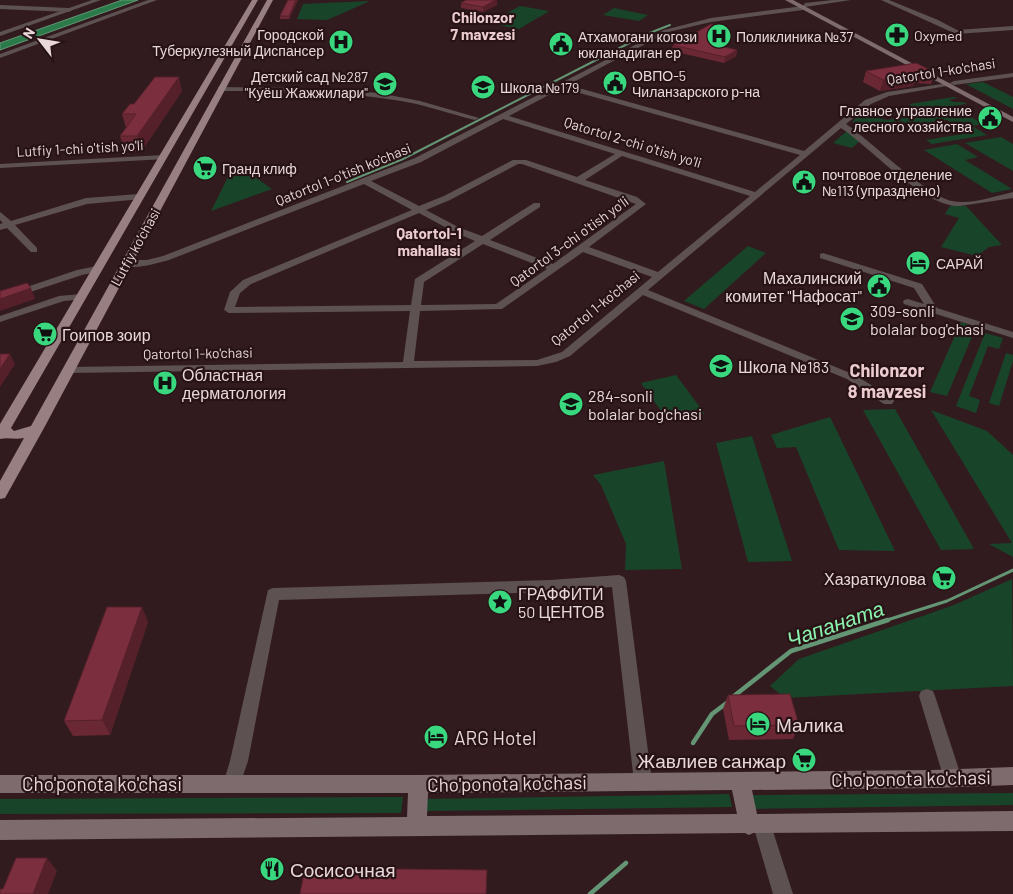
<svg xmlns="http://www.w3.org/2000/svg" width="1013" height="894" viewBox="0 0 1013 894" font-family="Barlow,sans-serif">
<style>
.green{fill:#184529}
.water{fill:#2b7a4a;stroke:#649675}
.lines{fill:none;stroke-linecap:round;stroke-linejoin:round}
.stream-far2{stroke:#649675;stroke-width:2}
.stream-far1{stroke:#649675;stroke-width:3}
.stream{stroke:#649675;stroke-width:4.5}
.minor{fill:#5d5152;fill-rule:evenodd}
.tertiary{fill:#5d5152;fill-rule:evenodd}
.secondary{fill:#7e6b6d;fill-rule:evenodd}
.primary{fill:#987f82;fill-rule:evenodd}
.wall{fill:#6a2834}
.shaded-wall{fill:#56202b}
.building{fill:#7b2e3d;stroke:#56202b}
.labels{text-anchor:middle;dominant-baseline:central;stroke-width:4.5;stroke-linejoin:round;paint-order:stroke}
.far-poi-label{font-size:14px;fill:#e8d8d9;stroke:#271215;text-anchor:start}
.far-street-label{font-size:14px;fill:#e8d8d9;stroke:#271215}
.far-neighbourhood-label{font-size:15px;font-weight:bold;fill:#eccccf;stroke:#271215}
.poi-label{font-size:16px;fill:#e8d8d9;stroke:#271215;text-anchor:start}
.neighbourhood-label{font-size:18px;font-weight:bold;fill:#eccccf;stroke:#271215}
.near-poi-label{font-size:19px;fill:#e8d8d9;stroke:#271215;text-anchor:start}
.near-street-label{font-size:19px;fill:#e8d8d9;stroke:#271215}
.near-water-label{font-size:21px;font-style:italic;fill:#8bf3ae;stroke:#271215}
</style>
<rect width="100%" height="100%" fill="#321b1e"/>
<!-- green -->
<g class="green">
<path d="M370,1L327,20L297,19L303,4Z"/>
<path d="M520,6L549,11L540,17L520,13L539,17L519,29L489,23Z"/>
<path d="M614,8L648,15L639,21L603,15Z"/>
<path d="M983,82L1013,97V109L966,84Z"/>
<path d="M954,97L957,98L949,100C955,104 960,100 967,104L940,108L953,115L965,114L984,124L972,126L987,135L932,144L926,140L969,133L947,120L911,126L901,121L862,127L852,122L860,114L887,120L928,113L919,107L880,112L913,107L909,104Z"/>
<path d="M847,131L860,141L852,148L833,143Z"/>
<path d="M1001,137L1013,144V171L965,143Z"/>
<path d="M957,144L978,157L965,160L1012,189L992,193L924,150Z"/>
<path d="M238,165L272,189L211,211L233,167Z"/>
<path d="M950,206H966L1002,245L989,247L977,256L941,247L959,218L945,214Z"/>
<path d="M748,246L766,253L704,309L684,301Z"/>
<path d="M961,322L976,327L947,396L930,392Z"/>
<path d="M985,333L1003,338L999,349L988,346L969,396L980,400L976,413L956,406Z"/>
<path d="M1006,353L1013,355V361L999,406L989,403Z"/>
<path d="M676,375L705,414L669,422L641,383Z"/>
<path d="M895,409L974,549L941,550L863,410Z"/>
<path d="M931,410L987,431L1013,455V557L989,544L1012,543Z"/>
<path d="M830,417L895,551L839,550L796,447L777,448L771,435Z"/>
<path d="M752,436L792,561L748,562L716,443Z"/>
<path d="M664,461L682,569L625,570L626,544L601,485L593,475Z"/>
<path d="M1012,579L1013,686L785,698L770,686L799,659L954,605Z"/>
<path d="M1013,793V805L751,809L748,795Z"/>
<path d="M729,794L732,807L426,811L427,799Z"/>
<path d="M403,797L401,813L0,814V799Z"/>
</g>
<!-- water -->
<path class="water" d="M122,0H138L0,50V43Z"/>
<g class="lines">
<!-- stream-far2 -->
<path class="stream-far2" d="M347,182L403,159L647,34L670,25"/>
<!-- stream-far1 -->
<path class="stream-far1" d="M884,621L947,601L1013,570"/>
<!-- stream -->
<g class="stream">
<path d="M734,696L791,651L888,620"/>
<path d="M693,743L712,714L728,702"/>
<path d="M590,894L626,863"/>
</g>
<!-- minor -->
<g class="minor">
<path d="M833,0H851L805,7L803,10L711,22L668,32L568,85L804,151L865,100L887,92L949,83L951,84L947,86L889,96L871,104L846,124C871,141 927,196 952,201C971,205 995,196 1013,192V198L960,206C925,208 871,148 841,128L648,290L855,375L892,398L894,401L892,404H884L847,379L643,295L570,356L556,362L537,366L68,373L62,370L68,367L403,362L410,311L229,313L224,310L230,292L243,280L412,210L364,184L169,260C156,263 132,272 121,263L126,260H147L163,256L415,158L664,30L711,18L803,6L805,3ZM562,88L800,155L755,192L509,116ZM503,119L615,154L577,177L526,160H513L444,196L419,206L371,181L421,162ZM622,156L750,196L658,272L589,247L646,204L637,197L585,180ZM518,164H522L636,204L553,264L490,240L540,207V203H534L482,236L460,228L426,210L450,200ZM419,213L454,232L475,241L415,279L411,305L235,307L240,293L251,284ZM483,244L547,269L496,304L421,305L424,282ZM583,252L652,277L562,352L537,360L414,361L420,311L502,309Z"/>
<path d="M881,0H889L938,20L957,30L1013,26V30L956,34Z"/>
<path d="M0,5L69,8L72,10L69,12L0,9Z"/>
<path d="M1013,73V77L954,85L950,83L954,81Z"/>
<path d="M218,87L311,88L379,93L420,101L479,118L475,120C450,114 426,105 401,101C341,91 281,91 221,91H218Z"/>
<path d="M163,155H166V159L0,168V164Z"/>
<path d="M139,194L143,197L142,199L87,204L15,225L37,248V252H31L7,228L0,230V224L3,223L0,220V212L11,221L86,198Z"/>
<path d="M823,253L922,284L937,308L1013,332V338L904,304L903,302L904,300L908,299L924,304L914,288L820,258V254Z"/>
<path d="M97,266L102,269L100,271L82,275L0,302V296L77,270Z"/>
<path d="M81,294L86,297L85,299L64,301L0,322V316L59,296Z"/>
<path d="M619,575L624,577L626,581L652,782L649,788L643,790L637,788L634,782L612,587L550,592L279,600L248,761L238,790L232,792L226,790L223,784L230,761L268,590L273,588L550,580Z"/>
<path d="M927,689L933,691L935,696L962,779L959,785L953,787L947,785L944,779L919,696L921,691Z"/>
<path d="M762,816L768,819L771,825L793,894H773L753,825L756,819Z"/>
</g>
<!-- tertiary -->
<g class="tertiary">
<path d="M92,0H101L0,36V32Z"/>
<path d="M148,0H157L0,58V54Z"/>
</g>
<!-- secondary -->
<g class="secondary">
<path d="M785,0H793L1013,117V122Z"/>
<path d="M1013,767V785L933,788L752,790L757,814L1013,811V831L753,833L749,835L745,833L0,840V820L407,817L408,793H0V775H418L933,770ZM732,790L737,814L427,816L428,793Z"/>
</g>
<!-- primary -->
<path class="primary" d="M252,0H258L11,428L14,431L31,426L267,0H273L44,428L5,498L0,499V481L24,438C15,440 8,437 0,439V424Z"/>
</g>
<!-- wall -->
<g class="wall">
<path d="M288,0H298L289,19H280V16Z"/>
<path d="M461,3L497,5L483,12L461,8Z"/>
<path d="M728,34L716,42L720,43L719,46L737,50L736,56L724,63L672,51L673,45Z"/>
<path d="M866,71L934,72L931,84L914,83L913,86L880,91L863,82Z"/>
<path d="M182,91L141,152H125L120,136L126,128L122,114L134,104Z"/>
<path d="M148,622L110,735L73,736L64,721Z"/>
<path d="M728,695L799,725L793,739L729,740L723,709Z"/>
</g>
<!-- shaded-wall -->
<g class="shaded-wall">
<path d="M296,0H298L289,19V16Z"/>
<path d="M497,0V5L483,12V7Z"/>
<path d="M729,28L728,34L708,47L709,40Z"/>
<path d="M737,50L736,56L724,63L725,57Z"/>
<path d="M916,74L913,86L880,91L883,80Z"/>
<path d="M179,77L182,91L141,152L137,136Z"/>
<path d="M31,288L35,299L0,311V299Z"/>
<path d="M10,354L15,364L0,387V369Z"/>
<path d="M142,607L148,622L110,735L102,720Z"/>
<path d="M47,858L57,871L48,894H33Z"/>
</g>
<!-- building -->
<g class="building">
<path d="M288,0H296L289,16H280Z"/>
<path d="M466,0H496L483,7L461,3Z"/>
<path d="M711,24L729,28L709,40L720,43L716,45L737,50L725,57L673,45Z"/>
<path d="M916,63L934,72H916V74L883,80L866,71Z"/>
<path d="M155,77H179L137,136H120L136,114H122L130,104H134Z"/>
<path d="M27,283L31,288L0,299V291Z"/>
<path d="M0,354H10L0,369Z"/>
<path d="M107,607H142L102,720L64,721Z"/>
<path d="M790,694L799,725L734,726L728,695Z"/>
<path d="M16,858H47L33,894H0V889H3Z"/>
<path d="M305,868L487,870L486,894H300Z"/>
</g>
<!-- icons -->
<defs>
<symbol id="pharmacy-disc" viewBox="-11 -11 22 22"><circle r="9.5" fill="#39d87f" stroke="#271215"/><path d="M-2-6h4v4h4v4h-4v4h-4v-4h-4v-4h4Z" fill="#111"/></symbol>
<symbol id="hospital-disc" viewBox="-11 -11 22 22"><circle r="9.5" fill="#39d87f" stroke="#271215"/><path d="M-5-5h3v3.5h4V-5h3V5h-3V1.5h-4V5h-3Z" fill="#111"/></symbol>
<symbol id="civic-disc" viewBox="-11 -11 22 22"><circle r="9.5" fill="#39d87f" stroke="#271215"/><path d="M-.6-6.5H3V-4.5H.6V-3L4-1V1h2V6H-6V1h2V-1L-.6-3ZM-1.2 2.5V6h2.4V2.5Z" fill="#111"/></symbol>
<symbol id="school-disc" viewBox="-11 -11 22 22"><circle r="9.5" fill="#39d87f" stroke="#271215"/><path d="M0-5L7-2L0 1L-7-2ZM-4 1L0 2.5L4 1V4Q0 6-4 4Z" fill="#111"/></symbol>
<symbol id="supermarket-disc" viewBox="-11 -11 22 22"><circle r="9.5" fill="#39d87f" stroke="#271215"/><path d="M-6-5.5h2.5l.6 2H6L4.5 2H-2.5L-4.4-4H-6ZM-1.5 3.2a1.3 1.3 0 1 0 .1 0ZM3 3.2a1.3 1.3 0 1 0 .1 0Z" fill="#111"/></symbol>
<symbol id="hotel-disc" viewBox="-11 -11 22 22"><circle r="9.5" fill="#39d87f" stroke="#271215"/><path d="M-6-4.5h1.5V1H6V5H4.5V3h-9V5H-6ZM-4 0a1.8 1.8 0 1 1 3.6 0ZM.5 0V-2.5h3Q6-2.5 6 0Z" fill="#111"/></symbol>
<symbol id="sight-disc" viewBox="-11 -11 22 22"><circle r="9.5" fill="#39d87f" stroke="#271215"/><path d="M0-6L1.8-2.2L6-1.7L2.9 1.2L3.7 5.4L0 3.3L-3.7 5.4L-2.9 1.2L-6-1.7L-1.8-2.2Z" fill="#111"/></symbol>
<symbol id="restaurant-disc" viewBox="-11 -11 22 22"><circle r="9.5" fill="#39d87f" stroke="#271215"/><path d="M-5-6h1v4h1v-4h1v4h1v-4h1v5L-1.5 .5V6h-2V.5L-5-1ZM5-6V6H3V1.5H1.5Q1.5-4 5-6Z" fill="#111"/></symbol>
</defs>
<g fill-rule="evenodd">
<use href="#pharmacy-disc" x="883" y="21" width="28" height="28"/>
<use href="#hospital-disc" x="705" y="22" width="28" height="28"/>
<use href="#hospital-disc" x="327" y="28" width="28" height="28"/>
<use href="#civic-disc" x="547" y="30" width="28" height="28"/>
<use href="#civic-disc" x="601" y="69" width="28" height="28"/>
<use href="#school-disc" x="371" y="70" width="28" height="28"/>
<use href="#school-disc" x="469" y="73" width="28" height="28"/>
<use href="#civic-disc" x="976" y="104" width="28" height="28"/>
<use href="#supermarket-disc" x="191" y="154" width="28" height="28"/>
<use href="#civic-disc" x="790" y="168" width="28" height="28"/>
<use href="#hotel-disc" x="904" y="249" width="28" height="28"/>
<use href="#civic-disc" x="865" y="272" width="28" height="28"/>
<use href="#school-disc" x="838" y="305" width="28" height="28"/>
<use href="#supermarket-disc" x="31" y="320" width="28" height="28"/>
<use href="#school-disc" x="707" y="352" width="28" height="28"/>
<use href="#hospital-disc" x="151" y="369" width="28" height="28"/>
<use href="#school-disc" x="557" y="390" width="28" height="28"/>
<use href="#supermarket-disc" x="930" y="564" width="28" height="28"/>
<use href="#sight-disc" x="486" y="588" width="28" height="28"/>
<use href="#hotel-disc" x="744" y="710" width="28" height="28"/>
<use href="#hotel-disc" x="422" y="723" width="28" height="28"/>
<use href="#supermarket-disc" x="790" y="746" width="28" height="28"/>
<use href="#restaurant-disc" x="258" y="855" width="28" height="28"/>
</g>
<g class="labels">
<!-- far-poi labels -->
<g class="far-poi-label">
<text x="324" y="34" text-anchor="end">Городской<tspan x="324" dy="16">Туберкулезный Диспансер</tspan></text>
<text x="914" y="35">Oxymed</text>
<text x="578" y="36">Атхамогани когози<tspan x="578" dy="16">юкланадиган ер</tspan></text>
<text x="736" y="36">Поликлиника №37</text>
<text x="632" y="75">ОВПО-5<tspan x="632" dy="16">Чиланзарского р-на</tspan></text>
<text x="368" y="76" text-anchor="end">Детский сад №287<tspan x="368" dy="16">"Куёш Жажжилари"</tspan></text>
<text x="500" y="87">Школа №179</text>
<text x="972" y="110" text-anchor="end">Главное управление<tspan x="972" dy="16">лесного хозяйства</tspan></text>
<text x="222" y="168">Гранд клиф</text>
<text x="822" y="174">почтовое отделение<tspan x="822" dy="16">№113 (упразднено)</tspan></text>
<text x="936" y="263">САРАЙ</text>
</g>
<!-- far-street labels -->
<g class="far-street-label">
<text transform="translate(941 71) rotate(-9)">Qatortol 1-ko'chasi</text>
<text transform="translate(633 142) rotate(17)">Qatortol 2-chi o'tish yo'li</text>
<text transform="translate(80 148) rotate(-3)">Lutfiy 1-chi o'tish yo'li</text>
<text transform="translate(343 174) rotate(-22)">Qatortol 1-o'tish ko'chasi</text>
<text transform="translate(569 241) rotate(-36)">Qatortol 3-chi o'tish yo'li</text>
<text transform="translate(135 247) rotate(-61)">Lutfiy ko'chasi</text>
<text transform="translate(595 308) rotate(-39)">Qatortol 1-ko'chasi</text>
<text transform="translate(198 353) rotate(-1)">Qatortol 1-ko'chasi</text>
</g>
<!-- far-neighbourhood labels -->
<g class="far-neighbourhood-label">
<text x="483" y="17">Chilonzor<tspan x="483" dy="17">7 mavzesi</tspan></text>
<text x="429" y="233">Qatortol-1<tspan x="429" dy="17">mahallasi</tspan></text>
</g>
<!-- poi labels -->
<g class="poi-label">
<text x="862" y="277" text-anchor="end">Махалинский<tspan x="862" dy="18">комитет "Нафосат"</tspan></text>
<text x="870" y="310">309-sonli<tspan x="870" dy="18">bolalar bog'chasi</tspan></text>
<text x="62" y="334">Гоипов зоир</text>
<text x="738" y="366">Школа №183</text>
<text x="182" y="374">Областная<tspan x="182" dy="18">дерматология</tspan></text>
<text x="588" y="395">284-sonli<tspan x="588" dy="18">bolalar bog'chasi</tspan></text>
<text x="926" y="578" text-anchor="end">Хазраткулова</text>
<text x="518" y="593">ГРАФФИТИ<tspan x="518" dy="18">50 ЦЕНТОВ</tspan></text>
</g>
<!-- neighbourhood labels -->
<g class="neighbourhood-label">
<text x="887" y="370">Chilonzor<tspan x="887" dy="21">8 mavzesi</tspan></text>
</g>
<!-- near-poi labels -->
<g class="near-poi-label">
<text x="776" y="724">Малика</text>
<text x="454" y="737">ARG Hotel</text>
<text x="786" y="760" text-anchor="end">Жавлиев санжар</text>
<text x="290" y="869">Сосисочная</text>
</g>
<!-- near-street labels -->
<g class="near-street-label">
<text transform="translate(911 778) rotate(-1)">Cho'ponota ko'chasi</text>
<text x="102" y="783">Cho'ponota ko'chasi</text>
<text transform="translate(507 783) rotate(-1)">Cho'ponota ko'chasi</text>
</g>
<!-- near-water labels -->
<g class="near-water-label">
<text transform="translate(835 623) rotate(-19)">Чапаната</text>
</g>
</g>
<!-- north arrow -->
<g transform="translate(40 40) rotate(301)" stroke="#271215" stroke-width="4" paint-order="stroke">
<path d="M0-4L9 19L0 12L-9 19Z" fill="#e8d8d9"/>
<text y="-8" font-size="14" font-weight="bold" text-anchor="middle" fill="#e8d8d9">N</text>
</g>
</svg>
